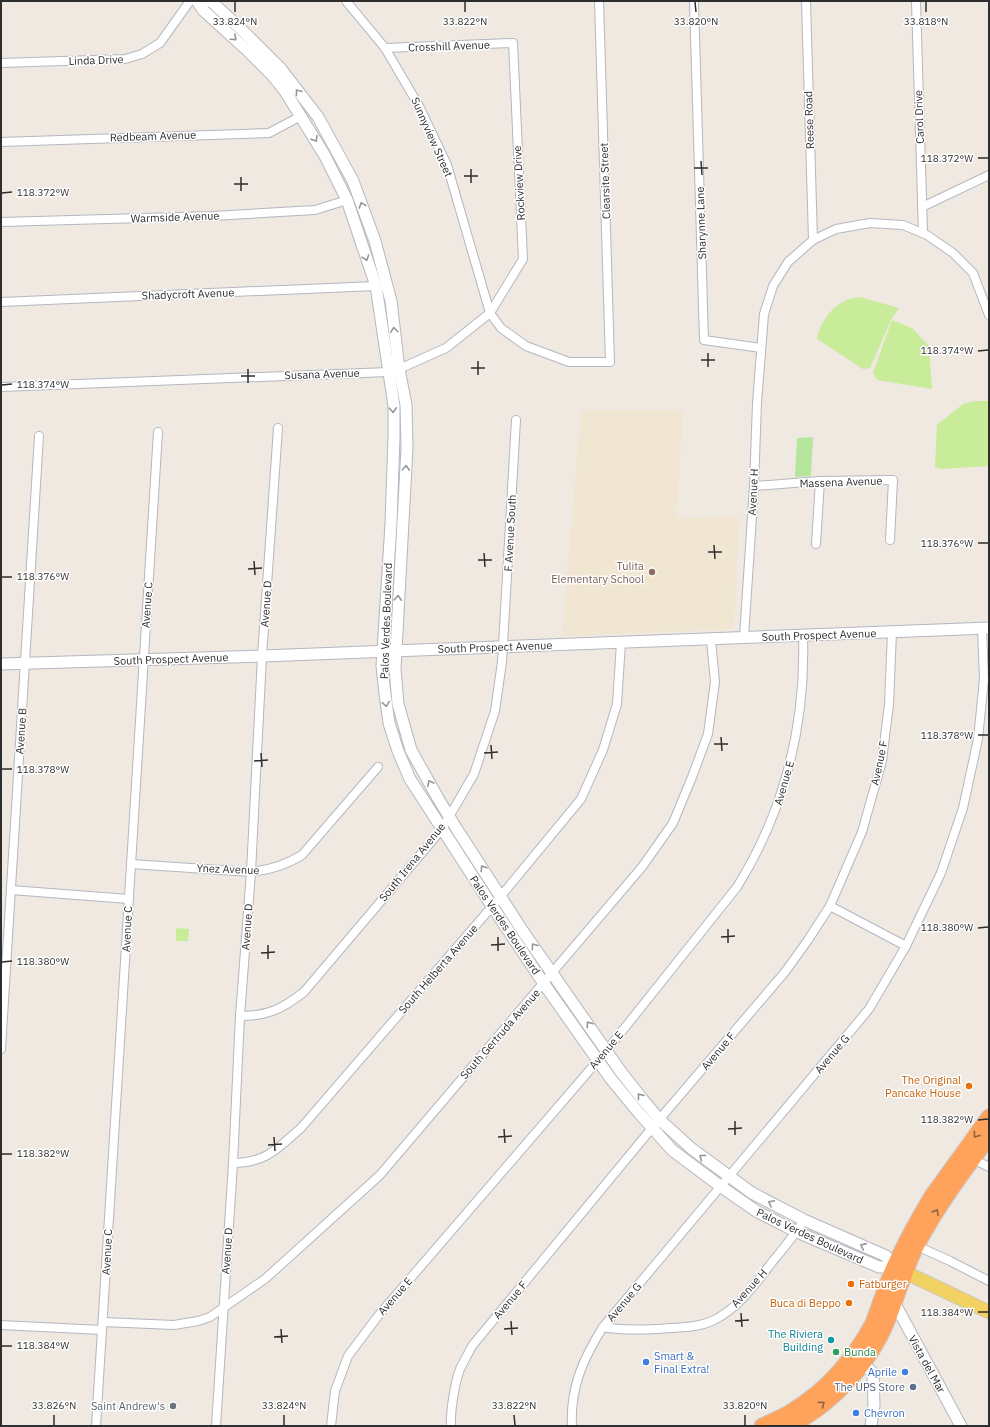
<svg xmlns="http://www.w3.org/2000/svg" width="990" height="1427" viewBox="0 0 990 1427" font-family="'IBM Plex Sans',sans-serif">
<style>
.education{fill:#f0e6d1}
.green{fill:#b6e59e}
.pitch{fill:#c9ec9a}
.lines{fill:none;stroke-linecap:round;stroke-linejoin:round}
.street-casing{stroke:#b4b7c1;stroke-width:10}
.secondary-casing{stroke:#b4b7c1;stroke-width:13}
.primary-casing{stroke:#c9c9c9;stroke-width:15}
.highway-casing{stroke:#c9c9c9;stroke-width:17}
.street{stroke:#fff;stroke-width:8}
.secondary{stroke:#fff;stroke-width:11}
.primary{stroke:#f2d163;stroke-width:13}
.highway{stroke:#ffa35c;stroke-width:15}
.oneway{stroke:#969696}
.oneway2{stroke:#8c6343}
.ticks{fill:none;stroke:#2e2e2e;stroke-width:1.5}
.education-dot{fill:#8d6e63;stroke:#fff;stroke-width:1.5}
.food-dot{fill:#e8710a;stroke:#fff;stroke-width:1.5}
.culture-dot{fill:#0f9aa8;stroke:#fff;stroke-width:1.5}
.leisure-dot{fill:#2e9e5b;stroke:#fff;stroke-width:1.5}
.shop-dot{fill:#3f7fe0;stroke:#fff;stroke-width:1.5}
.service-dot{fill:#5c6f8a;stroke:#fff;stroke-width:1.5}
.worship-dot{fill:#6b7280;stroke:#fff;stroke-width:1.5}
.labels{text-anchor:middle;dominant-baseline:central;stroke-width:3;stroke-linejoin:round;paint-order:stroke}
.street-label{font-size:11px;fill:#2e2e2e;stroke:#fff}
.education-label{font-size:11px;fill:#785e54;stroke:#fff;text-anchor:end}
.food-label{font-size:11px;fill:#c56008;stroke:#fff;text-anchor:end}
.culture-label{font-size:11px;fill:#0d838f;stroke:#fff;text-anchor:end}
.leisure-label{font-size:11px;fill:#27864d;stroke:#fff;text-anchor:start}
.shop-label{font-size:11px;fill:#366cbe;stroke:#fff;text-anchor:start}
.service-label{font-size:11px;fill:#4e5e75;stroke:#fff;text-anchor:end}
.worship-label{font-size:11px;fill:#5b616d;stroke:#fff;text-anchor:end}
.ticks-label{font-size:10px;text-anchor:middle;fill:#2e2e2e;stroke:#fff;stroke-width:3;stroke-linejoin:round;paint-order:stroke}
</style>
<rect width="100%" height="100%" fill="#efe9e1"/>
<!-- education -->
<path class="education" d="M581,410H683L676,518L739,517L734,627L732,629L562,636Z"/>
<!-- green -->
<path class="green" d="M813,437L811,476L795,477L797,438Z"/>
<!-- pitch -->
<g class="pitch">
<path d="M860,297L899,308L891,320L870,368L863,369L817,339C821,318 838,298 860,297Z"/>
<path d="M892,320L912,328L929,346L932,389L877,380L873,373Z"/>
<path d="M974,401H989V466L941,469L935,467L937,425L963,404Z"/>
<path d="M176,928L189,929L188,941H176Z"/>
</g>
<g class="lines">
<defs>
<g id="street">
<path d="M346,1L385,48L419,106L447,165L490,313L501,328L526,346L569,362H610L599,1"/>
<path d="M694,1L704,340L761,348"/>
<path d="M806,1L813,240"/>
<path d="M916,1L923,233"/>
<path d="M1,63L125,59L142,54L160,43L190,1"/>
<path d="M1,142L269,133L301,116"/>
<path d="M922,207L989,175"/>
<path d="M1,222L213,216L315,210L347,200"/>
<path d="M1,302L376,286"/>
<path d="M1,387L388,372L399,369L446,348L490,313L523,259L513,43L385,48"/>
<path d="M754,486L820,481L893,480L890,540"/>
<path d="M816,544L820,481"/>
<path d="M744,637L754,486L757,403L764,314L773,286L788,262L813,240L836,229L870,223L903,225L927,235L953,253L973,273L989,315"/>
<path d="M131,864L251,872C270,870 286,865 302,855L378,767"/>
<path d="M11,890L129,899"/>
<path d="M830,906L906,946"/>
<path d="M240,1016C268,1016 282,1009 304,992L442,829L474,774L495,711L502,662L516,420"/>
<path d="M1,1049L39,436"/>
<path d="M971,1158L989,1167"/>
<path d="M233,1163C266,1163 278,1148 301,1128L501,896L581,799L603,750L617,704L621,643"/>
<path d="M917,1246L950,1261L989,1281"/>
<path d="M103,1322L174,1325L198,1321L210,1317L265,1279L380,1175L642,867L673,823L692,777L708,734L715,682L711,640"/>
<path d="M1,1325L102,1330"/>
<path d="M603,1327C625,1331 647,1330 670,1328C685,1327 699,1327 712,1321C738,1309 756,1283 773,1261C784,1248 795,1234 804,1220"/>
<path d="M96,1426L158,432"/>
<path d="M216,1426L233,1163L240,1016L251,872L262,656L278,428"/>
<path d="M331,1426L335,1391L348,1356L378,1316L607,1050L737,887C784,812 806,725 803,636"/>
<path d="M451,1426C450,1412 455,1382 460,1369C464,1361 468,1354 472,1346L652,1128L785,972L808,940L830,906L862,832L882,761L889,704L892,632"/>
<path d="M572,1426C570,1388 583,1359 603,1327L869,1009L906,946L941,873L963,808L978,739L984,679L982,628"/>
</g>
<g id="secondary">
<path d="M197,1L204,11L248,51L273,76L285,91L325,156L347,200L376,286L394,406V437L391,524L382,666L385,694L389,723L398,751L410,779L492,906L544,984L611,1079L639,1113L672,1150L720,1186L756,1211L797,1232L879,1267H894"/>
<path d="M209,1L212,2L245,33L281,69L318,117L353,181L375,241L391,301L399,369L406,405L407,448L395,669L398,704L411,750L439,800L458,831L524,933L621,1072L643,1100L660,1120L692,1149L752,1193L804,1220L886,1256L894,1267"/>
<path d="M1,664L262,656L989,628"/>
<path d="M894,1302L961,1426"/>
<path d="M862,1363L873,1373L874,1405L871,1426"/>
</g>
<path id="primary" d="M896,1268L989,1312"/>
<g id="highway">
<path d="M762,1426C772,1421 783,1417 792,1411C826,1391 855,1357 873,1323C880,1304 886,1285 894,1267C905,1243 918,1219 932,1196L989,1117"/>
<path d="M790,1426C833,1404 870,1364 888,1319C898,1294 905,1269 917,1245C937,1207 963,1172 989,1137"/>
</g>
</defs>
<!-- street casing -->
<use href="#street" class="street-casing"/>
<!-- secondary casing -->
<use href="#secondary" class="secondary-casing"/>
<!-- primary casing -->
<use href="#primary" class="primary-casing"/>
<!-- highway casing -->
<use href="#highway" class="highway-casing"/>
<!-- street -->
<use href="#street" class="street"/>
<!-- secondary -->
<use href="#secondary" class="secondary"/>
<!-- primary -->
<use href="#primary" class="primary"/>
<!-- highway -->
<use href="#highway" class="highway"/>
</g>
<!-- one-way arrows -->
<defs><path id="oneway-chevron" d="M-2-3.5L2.5 0L-2 3.5" fill="none" stroke-width="1.6" stroke-linecap="round" stroke-linejoin="round"/></defs>
<g class="oneway">
<use href="#oneway-chevron" transform="translate(234 38) rotate(42)"/>
<use href="#oneway-chevron" transform="translate(298 92) rotate(-127)"/>
<use href="#oneway-chevron" transform="translate(315 139) rotate(58)"/>
<use href="#oneway-chevron" transform="translate(362 205) rotate(-110)"/>
<use href="#oneway-chevron" transform="translate(366 258) rotate(71)"/>
<use href="#oneway-chevron" transform="translate(394 330) rotate(-97)"/>
<use href="#oneway-chevron" transform="translate(393 410) rotate(87)"/>
<use href="#oneway-chevron" transform="translate(406 468) rotate(-87)"/>
<use href="#oneway-chevron" transform="translate(398 598) rotate(-87)"/>
<use href="#oneway-chevron" transform="translate(386 704) rotate(81)"/>
<use href="#oneway-chevron" transform="translate(430 783) rotate(-119)"/>
<use href="#oneway-chevron" transform="translate(483 868) rotate(-124)"/>
<use href="#oneway-chevron" transform="translate(534 946) rotate(-126)"/>
<use href="#oneway-chevron" transform="translate(589 1024) rotate(-124)"/>
<use href="#oneway-chevron" transform="translate(640 1096) rotate(-128)"/>
<use href="#oneway-chevron" transform="translate(702 1157) rotate(-142)"/>
<use href="#oneway-chevron" transform="translate(771 1203) rotate(-153)"/>
<use href="#oneway-chevron" transform="translate(863 1246) rotate(-156)"/>
</g>
<g class="oneway2">
<use href="#oneway-chevron" transform="translate(976 1135) rotate(126)"/>
<use href="#oneway-chevron" transform="translate(936 1212) rotate(-60)"/>
<use href="#oneway-chevron" transform="translate(822 1404) rotate(-37)"/>
</g>
<!-- ticks -->
<path class="ticks" d="M235,2V12M465,2V12M695,2L696,12M926,2V12M978,158H988M701,161L702,175M694,168H708M471,169V183M464,176H478M241,177V191M234,184H248M2,193L12,192M978,351L988,350M708,353V367M701,360H715M478,361V375M471,368H485M248,369V383M241,376H255M2,385L12,384M978,543H988M714,545L715,559M708,552H722M484,553L485,567M478,560H492M254,561L255,575M248,569L262,568M2,577H12M978,735H988M721,737L722,751M714,744H728M491,745L492,759M261,753L262,767M484,753L498,752M254,761L268,760M2,769H12M978,928L988,927M728,929V943M498,937V951M721,937L735,936M268,945V959M491,945L505,944M261,953L275,952M2,962L12,961M978,1120L988,1119M735,1121V1135M504,1129L505,1143M728,1129L742,1128M274,1137L275,1151M498,1137L512,1136M268,1145L282,1144M2,1154H12M978,1312H988M741,1313L742,1327M511,1321L512,1335M735,1321L749,1320M281,1329L282,1343M504,1329L518,1328M274,1337L288,1336M2,1346H12M54,1415V1425M284,1415V1425M514,1415L515,1425M745,1415V1425"/>
<!-- markers -->
<circle class="education-dot" cx="652" cy="572" r="4"/>
<g class="food-dot">
<circle cx="969" cy="1086" r="4"/>
<circle cx="851" cy="1284" r="4"/>
<circle cx="849" cy="1303" r="4"/>
</g>
<circle class="culture-dot" cx="831" cy="1340" r="4"/>
<circle class="leisure-dot" cx="836" cy="1352" r="4"/>
<g class="shop-dot">
<circle cx="646" cy="1362" r="4"/>
<circle cx="905" cy="1372" r="4"/>
<circle cx="856" cy="1413" r="4"/>
</g>
<circle class="service-dot" cx="913" cy="1387" r="4"/>
<circle class="worship-dot" cx="173" cy="1406" r="4"/>
<g class="labels">
<!-- street labels -->
<g class="street-label">
<text transform="translate(449 46) rotate(-2)">Crosshill Avenue</text>
<text transform="translate(96 60) rotate(-2)">Linda Drive</text>
<text transform="translate(919 117) rotate(-92)">Carol Drive</text>
<text transform="translate(809 120) rotate(-92)">Reese Road</text>
<text transform="translate(153 136) rotate(-2)">Redbeam Avenue</text>
<text transform="translate(432 137) rotate(66)">Sunnyview Street</text>
<text transform="translate(605 181) rotate(-92)">Clearsite Street</text>
<text transform="translate(519 183) rotate(-93)">Rockview Drive</text>
<text transform="translate(175 217) rotate(-2)">Warmside Avenue</text>
<text transform="translate(701 223) rotate(-92)">Sharynne Lane</text>
<text transform="translate(188 294) rotate(-2)">Shadycroft Avenue</text>
<text transform="translate(322 374) rotate(-2)">Susana Avenue</text>
<text transform="translate(841 482) rotate(-2)">Massena Avenue</text>
<text transform="translate(753 492) rotate(-87)">Avenue H</text>
<text transform="translate(510 533) rotate(-87)">F Avenue South</text>
<text transform="translate(266 604) rotate(-86)">Avenue D</text>
<text transform="translate(147 605) rotate(-86)">Avenue C</text>
<text transform="translate(386 621) rotate(-88)">Palos Verdes Boulevard</text>
<text transform="translate(819 635) rotate(-2)">South Prospect Avenue</text>
<text transform="translate(495 647) rotate(-2)">South Prospect Avenue</text>
<text transform="translate(171 659) rotate(-2)">South Prospect Avenue</text>
<text transform="translate(21 731) rotate(-86)">Avenue B</text>
<text transform="translate(879 763) rotate(-78)">Avenue F</text>
<text transform="translate(784 783) rotate(-74)">Avenue E</text>
<text transform="translate(412 862) rotate(-51)">South Irena Avenue</text>
<text transform="translate(228 869) rotate(2)">Ynez Avenue</text>
<text transform="translate(505 925) rotate(56)">Palos Verdes Boulevard</text>
<text transform="translate(247 927) rotate(-86)">Avenue D</text>
<text transform="translate(127 929) rotate(-87)">Avenue C</text>
<text transform="translate(438 969) rotate(-49)">South Helberta Avenue</text>
<text transform="translate(500 1034) rotate(-49)">South Gertruda Avenue</text>
<text transform="translate(606 1050) rotate(-50)">Avenue E</text>
<text transform="translate(718 1051) rotate(-50)">Avenue F</text>
<text transform="translate(832 1054) rotate(-50)">Avenue G</text>
<text transform="translate(810 1236) rotate(25)">Palos Verdes Boulevard</text>
<text transform="translate(227 1251) rotate(-86)">Avenue D</text>
<text transform="translate(107 1252) rotate(-87)">Avenue C</text>
<text transform="translate(749 1288) rotate(-48)">Avenue H</text>
<text transform="translate(395 1296) rotate(-49)">Avenue E</text>
<text transform="translate(510 1300) rotate(-50)">Avenue F</text>
<text transform="translate(624 1302) rotate(-50)">Avenue G</text>
<text transform="translate(927 1364) rotate(61)">Vista del Mar</text>
</g>
<!-- education labels -->
<g class="education-label">
<text x="644" y="566">Tulita<tspan x="644" dy="13">Elementary School</tspan></text>
</g>
<!-- food labels -->
<g class="food-label">
<text x="961" y="1080">The Original<tspan x="961" dy="13">Pancake House</tspan></text>
<text x="859" y="1284" text-anchor="start">Fatburger</text>
<text x="841" y="1303">Buca di Beppo</text>
</g>
<!-- culture labels -->
<g class="culture-label">
<text x="823" y="1334">The Riviera<tspan x="823" dy="13">Building</tspan></text>
</g>
<!-- leisure labels -->
<g class="leisure-label">
<text x="844" y="1352">Bunda</text>
</g>
<!-- shop labels -->
<g class="shop-label">
<text x="654" y="1356">Smart &amp;<tspan x="654" dy="13">Final Extra!</tspan></text>
<text x="897" y="1372" text-anchor="end">Aprile</text>
<text x="864" y="1413">Chevron</text>
</g>
<!-- service labels -->
<g class="service-label">
<text x="905" y="1387">The UPS Store</text>
</g>
<!-- worship labels -->
<g class="worship-label">
<text x="165" y="1406">Saint Andrew's</text>
</g>
</g>
<g class="ticks-label">
<text x="235" y="25">33.824°N</text>
<text x="465" y="25">33.822°N</text>
<text x="696" y="25">33.820°N</text>
<text x="926" y="25">33.818°N</text>
<text x="947" y="162">118.372°W</text>
<text x="43" y="196">118.372°W</text>
<text x="947" y="354">118.374°W</text>
<text x="43" y="388">118.374°W</text>
<text x="947" y="547">118.376°W</text>
<text x="43" y="580">118.376°W</text>
<text x="947" y="739">118.378°W</text>
<text x="43" y="773">118.378°W</text>
<text x="947" y="931">118.380°W</text>
<text x="43" y="965">118.380°W</text>
<text x="947" y="1123">118.382°W</text>
<text x="43" y="1157">118.382°W</text>
<text x="947" y="1316">118.384°W</text>
<text x="43" y="1349">118.384°W</text>
<text x="54" y="1409">33.826°N</text>
<text x="284" y="1409">33.824°N</text>
<text x="514" y="1409">33.822°N</text>
<text x="745" y="1409">33.820°N</text>
</g>
<!-- border -->
<rect width="990" height="1427" fill="none" stroke="#2e2e2e" stroke-width="4"/>
</svg>
